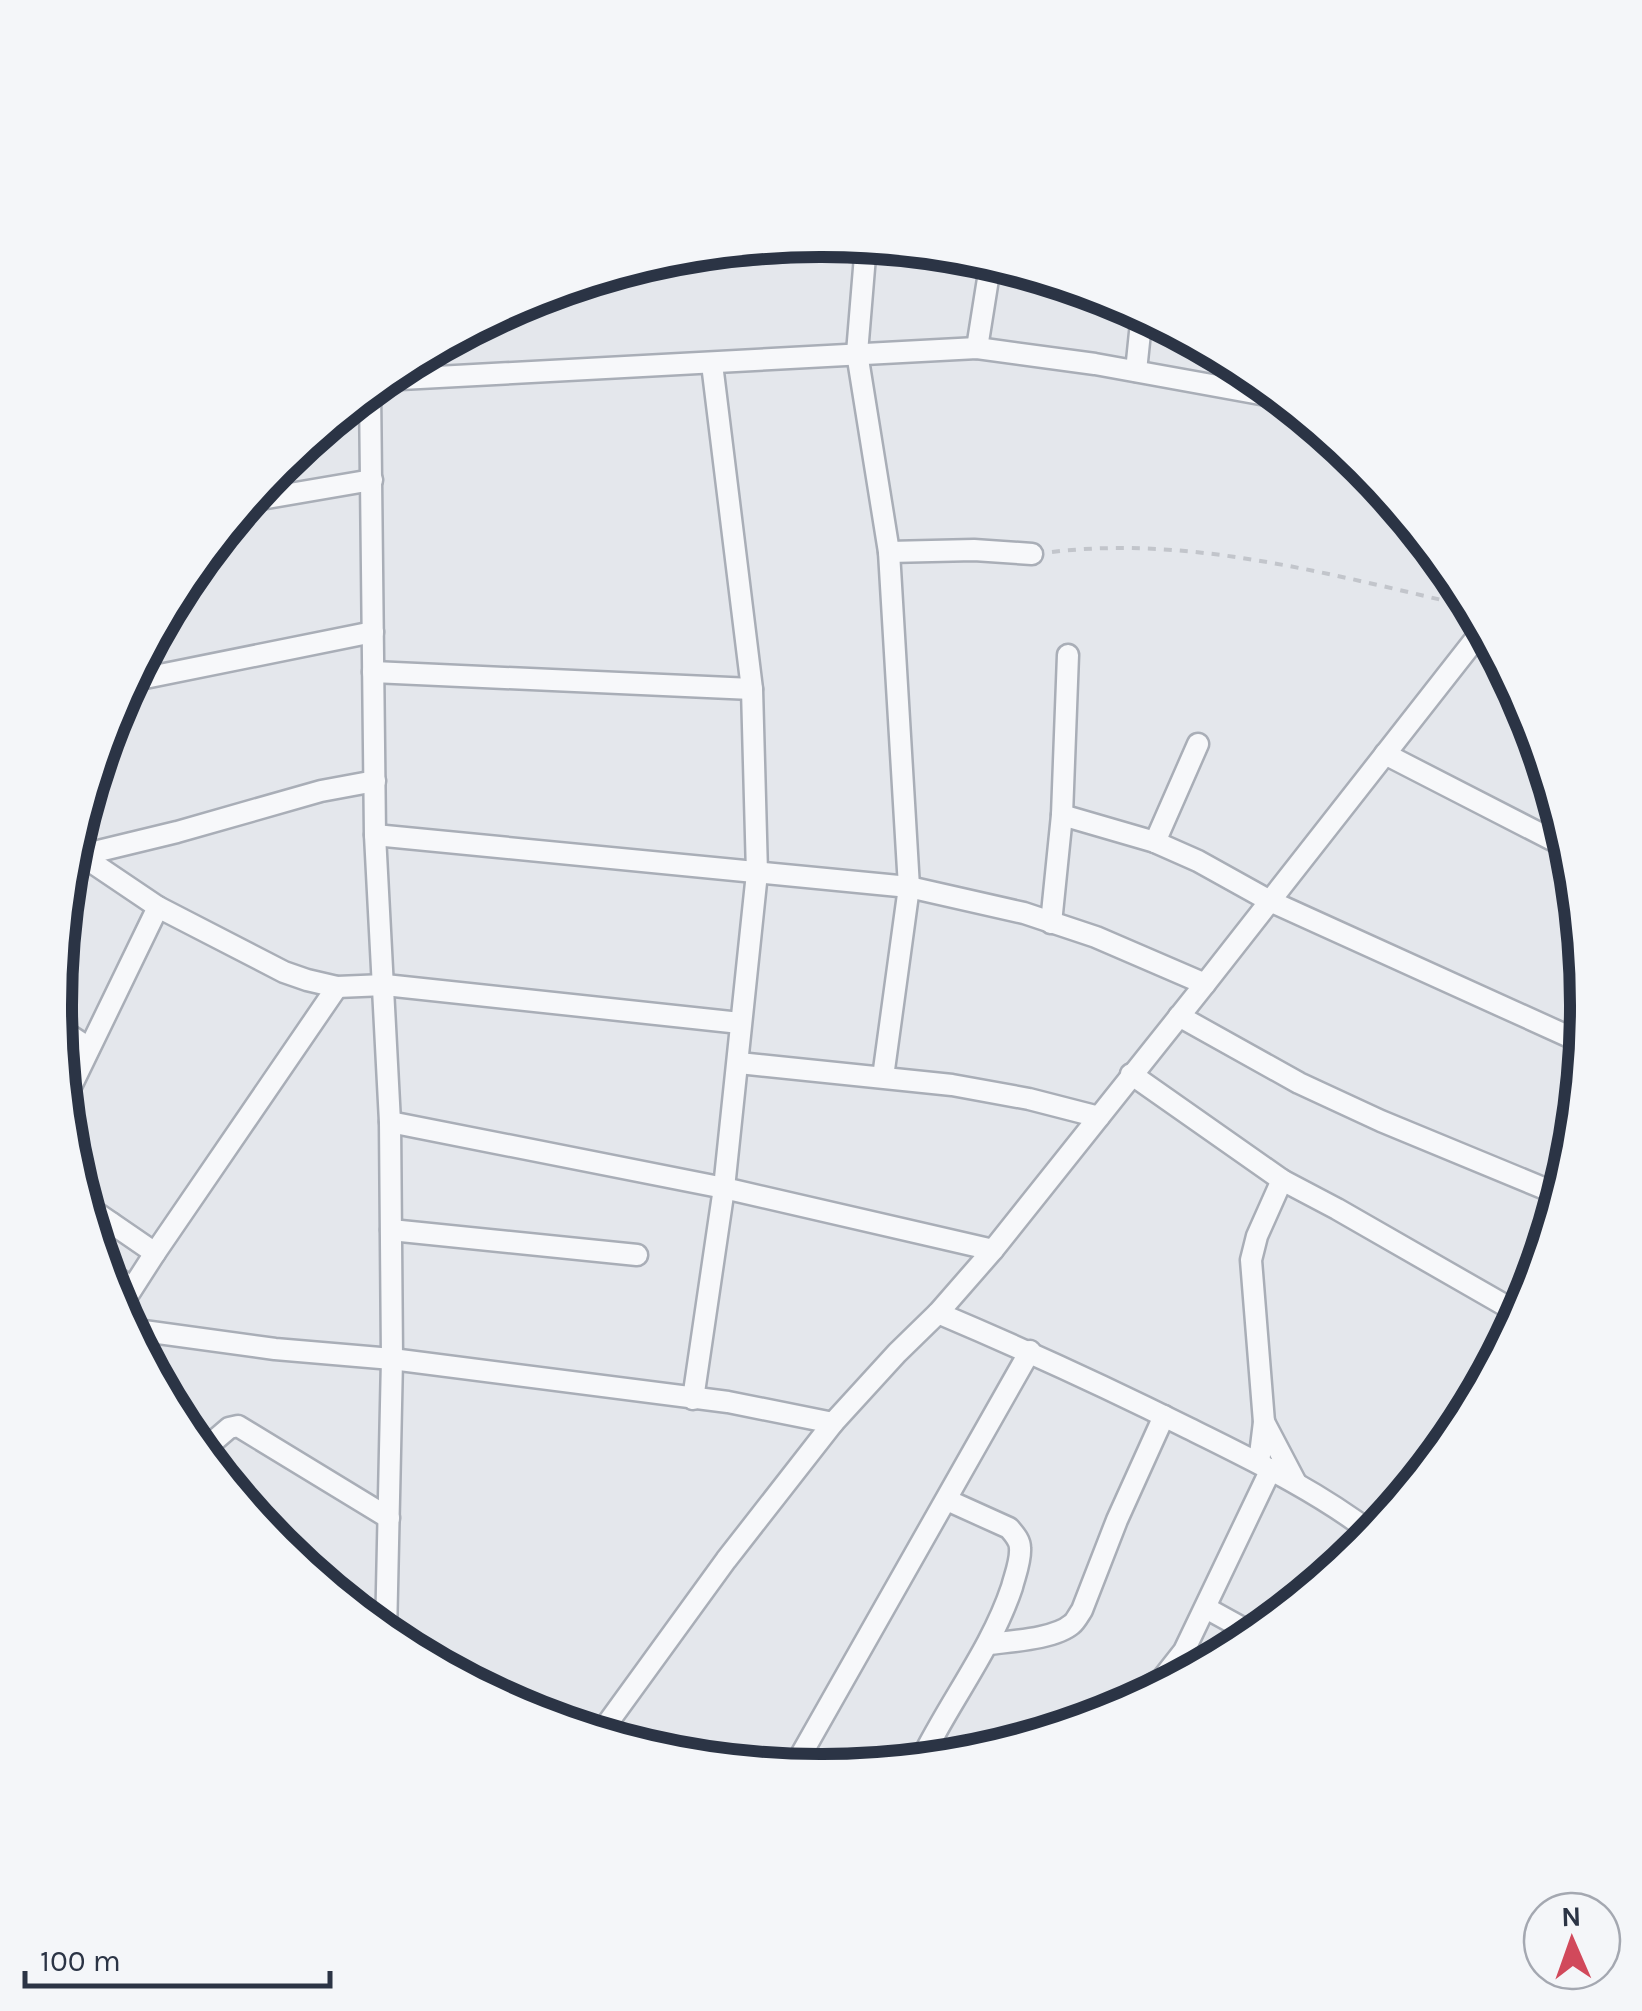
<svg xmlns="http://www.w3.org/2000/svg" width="1642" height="2011" viewBox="0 0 1642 2011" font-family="Karla,sans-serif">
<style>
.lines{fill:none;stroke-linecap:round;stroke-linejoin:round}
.minor-casing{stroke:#a9aeb7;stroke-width:25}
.path{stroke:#c2c5cb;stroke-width:4;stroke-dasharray:8 8;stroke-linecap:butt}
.minor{stroke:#f7f8fa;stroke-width:20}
.rim{fill:none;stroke:#2b3445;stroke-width:12}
</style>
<rect width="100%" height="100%" fill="#e4e7ec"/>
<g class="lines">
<defs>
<g id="minor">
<path d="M866,244L857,353L889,552L909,887L883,1077"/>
<path d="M652,260L865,246"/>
<path d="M977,348L991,260"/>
<path d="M1136,371L1142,313"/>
<path d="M382,380L977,348L1095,364L1283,398"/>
<path d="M370,390L375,835L390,1122L392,1359L386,1635"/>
<path d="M249,501L372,480"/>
<path d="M889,552L974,550L1032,554"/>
<path d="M373,672L752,689"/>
<path d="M130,681L373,632"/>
<path d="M1385,754L1570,849"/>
<path d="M1062,815L1155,842L1198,861L1270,901L1583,1043"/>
<path d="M375,835L909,887L1024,913L1096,937L1205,984"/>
<path d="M1155,842L1198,744"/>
<path d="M72,849L158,907L284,972L307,980L337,987L385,985L740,1023"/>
<path d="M82,855L177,832L321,791L375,781"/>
<path d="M1051,923L1062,815L1068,655"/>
<path d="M1179,1016L1299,1083L1381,1121L1560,1195"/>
<path d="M57,1027L89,1048"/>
<path d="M739,1063L952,1085L1029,1099L1099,1117"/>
<path d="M1131,1074L1282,1180L1337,1209L1520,1314"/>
<path d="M64,1101L158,907"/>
<path d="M390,1122L724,1188L993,1250"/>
<path d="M85,1205L155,1253"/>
<path d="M391,1230L637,1255"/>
<path d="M97,1244L111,1223"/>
<path d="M104,1269L132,1288"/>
<path d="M119,1309L155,1253L337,987"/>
<path d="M938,1313C1023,1349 1106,1387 1188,1428C1252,1460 1316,1490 1373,1534"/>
<path d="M129,1329L275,1349L392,1359L728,1402L833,1423"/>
<path d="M693,1399L724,1188L757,873L752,689L712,364"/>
<path d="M1264,1422L1296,1483"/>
<path d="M201,1452L229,1428L238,1426L389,1518"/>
<path d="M1259,1463L1264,1422L1251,1260L1257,1236L1282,1180"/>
<path d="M1206,1608L1255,1635"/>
<path d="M989,1644C1011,1641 1055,1639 1072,1624C1075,1622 1080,1613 1082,1610L1117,1520L1164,1416"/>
<path d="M1122,1709L1132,1697L1162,1679L1184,1651L1271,1469"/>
<path d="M599,1735L726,1560L833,1423L897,1353L938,1313L993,1250L1205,984L1484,628"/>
<path d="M920,1762C949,1702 991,1650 1012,1587C1015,1575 1021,1561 1020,1548C1020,1540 1014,1534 1009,1528L947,1500"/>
<path d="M793,1769L1030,1351"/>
</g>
</defs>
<!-- minor casing -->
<use href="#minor" class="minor-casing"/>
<!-- path -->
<path class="path" d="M1052,552C1193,535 1336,576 1472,607"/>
<!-- minor -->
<use href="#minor" class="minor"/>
</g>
<!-- crop -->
<path d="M0 0H1642V2011H0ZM820 257H822A748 748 0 0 1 1570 1005V1006A748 748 0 0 1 822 1754H820A748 748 0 0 1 72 1006V1005A748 748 0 0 1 820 257Z" fill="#f4f6f9" fill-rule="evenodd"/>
<path class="rim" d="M820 257H822A748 748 0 0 1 1570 1005V1006A748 748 0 0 1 822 1754H820A748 748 0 0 1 72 1006V1005A748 748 0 0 1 820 257Z"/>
<!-- north arrow -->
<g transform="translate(1572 1941) rotate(358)"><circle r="48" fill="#f4f6f9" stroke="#a4a8b1" stroke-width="2.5"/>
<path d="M0-8L18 38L0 25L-18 38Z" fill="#d1495b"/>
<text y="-15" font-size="28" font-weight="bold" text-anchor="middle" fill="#2b3445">N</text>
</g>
<!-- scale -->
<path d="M25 1971v15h305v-15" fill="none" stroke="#2b3445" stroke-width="5"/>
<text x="40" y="1971" font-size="30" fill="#2b3445" stroke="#f4f6f9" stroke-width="8" paint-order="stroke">100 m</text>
</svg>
